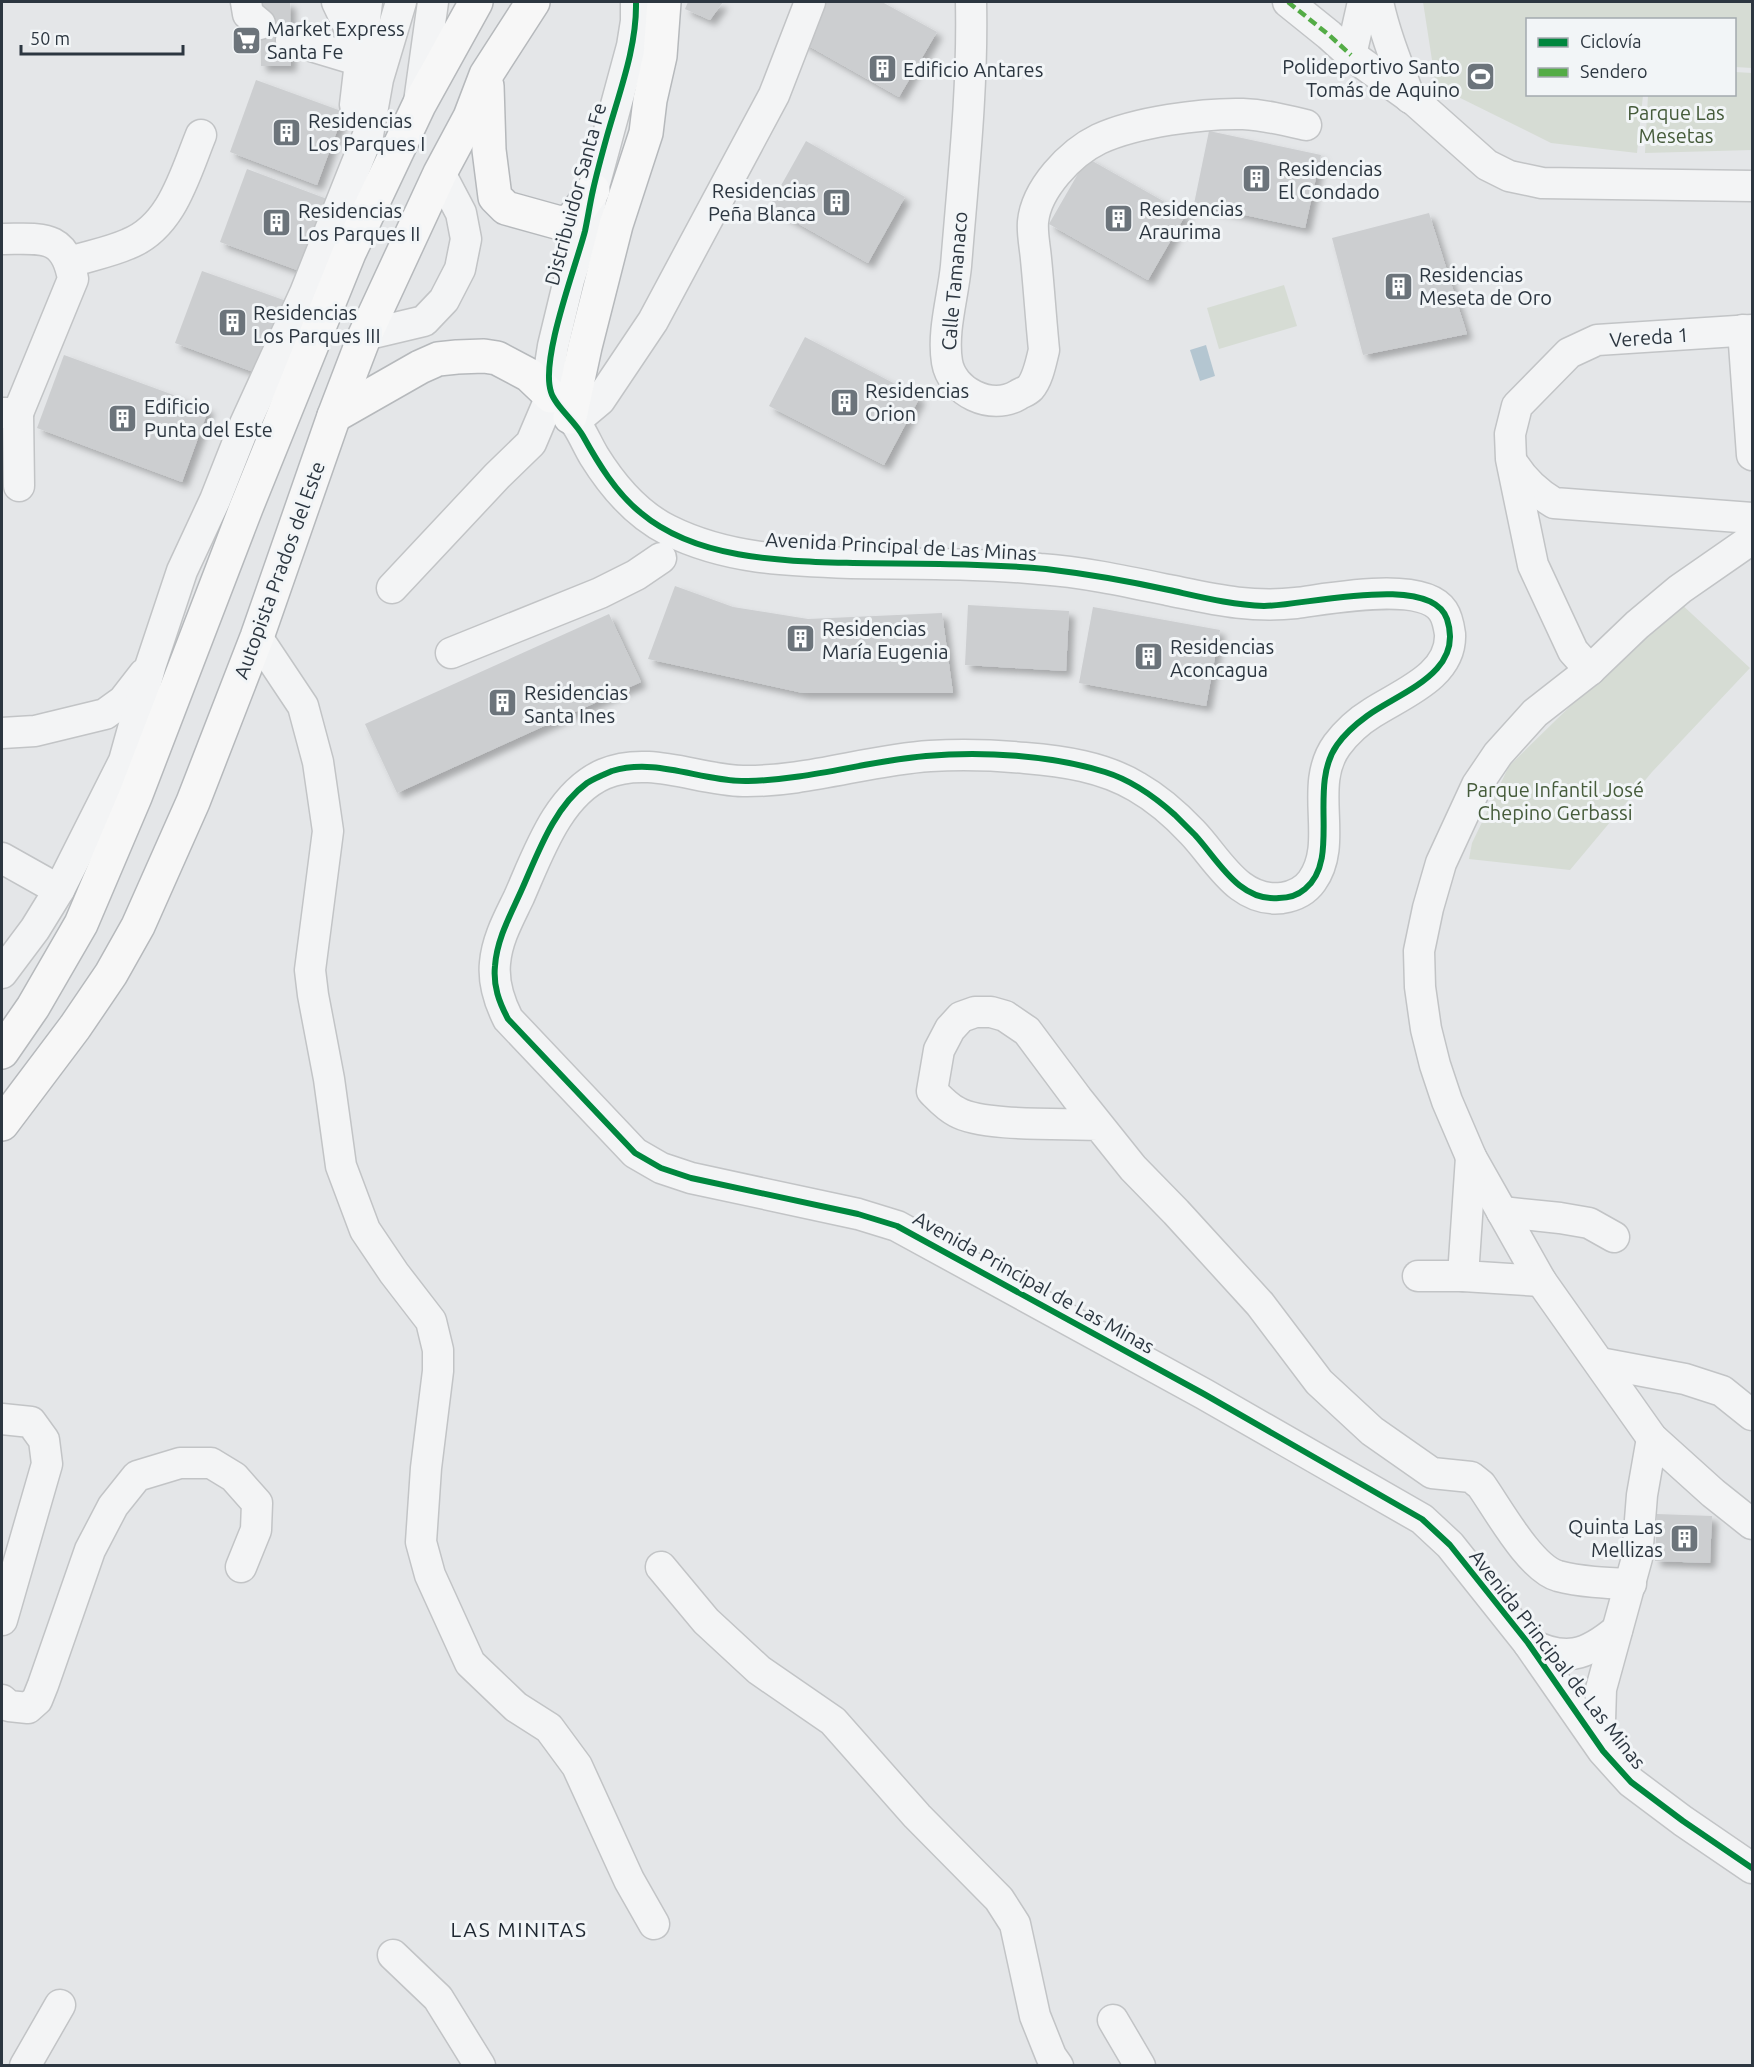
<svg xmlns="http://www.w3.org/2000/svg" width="1754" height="2067" viewBox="0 0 1754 2067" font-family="Ubuntu,sans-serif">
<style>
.green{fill:#d6dcd4}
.water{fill:#b4c6d1}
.building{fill:#ccced0;filter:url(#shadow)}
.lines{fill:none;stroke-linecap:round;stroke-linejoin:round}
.minor-casing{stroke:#c2c4c6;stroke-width:33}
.highway-casing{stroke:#b6b9bc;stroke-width:36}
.minor{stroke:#f3f4f5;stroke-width:30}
.highway{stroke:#f7f7f7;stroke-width:33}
.quiet{stroke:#54ac46;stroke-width:4.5;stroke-dasharray:9 4.5;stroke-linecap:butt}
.cycleway-casing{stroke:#f2f5f7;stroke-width:10}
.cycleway{stroke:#00873e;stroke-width:6}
.labels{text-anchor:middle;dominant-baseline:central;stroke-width:6;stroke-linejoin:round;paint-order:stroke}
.poi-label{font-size:20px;fill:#2c3640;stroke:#f2f5f7;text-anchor:start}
.park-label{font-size:20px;fill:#455b3a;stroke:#f2f5f7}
.street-label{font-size:20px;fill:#2c3640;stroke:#f2f5f7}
.neighbourhood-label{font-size:21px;letter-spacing:1.5px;fill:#1e2731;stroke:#f2f5f7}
</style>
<defs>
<filter id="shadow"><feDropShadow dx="5.5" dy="5.5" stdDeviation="3" flood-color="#0004"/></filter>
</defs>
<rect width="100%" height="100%" fill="#e4e6e8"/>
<!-- green -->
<g class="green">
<path d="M1423,2H1752V68L1735,67L1734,20H1528V94L1643,95L1637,153L1551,143L1436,86Z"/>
<path d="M1735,72L1752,73V150L1645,153L1648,95L1734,94Z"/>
<path d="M1284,285L1297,326L1219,349L1207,308Z"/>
<path d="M1678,601L1750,668L1652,772L1570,870L1469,859L1472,843L1509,766Z"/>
</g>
<!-- water -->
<path class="water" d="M1206,345L1215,376L1200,381L1190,350Z"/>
<!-- building -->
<g class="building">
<path d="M260,2H290L291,66H261Z"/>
<path d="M688,2H723L710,20L685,9Z"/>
<path d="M823,2H882L937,32L899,97L800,41Z"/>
<path d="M256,80L344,112L317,185L230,152Z"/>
<path d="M1209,131L1321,155L1305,228L1194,204Z"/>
<path d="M806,141L905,197L868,263L769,207Z"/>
<path d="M1087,158L1186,214L1148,280L1049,224Z"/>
<path d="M247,169L335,202L308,274L220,242Z"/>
<path d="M1429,213L1467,334L1363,355L1332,238Z"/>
<path d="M202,271L289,302L262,375L175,343Z"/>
<path d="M805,337L920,397L884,465L769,406Z"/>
<path d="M64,355L209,408L182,482L37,428Z"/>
<path d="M675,586L733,607L808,619L942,613L953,693H803L648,659Z"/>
<path d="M968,605L1069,611L1066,671L965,665Z"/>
<path d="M1093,607L1220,630L1206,706L1079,683Z"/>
<path d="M609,614L641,682L397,793L365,724Z"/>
<path d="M1657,1514L1712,1516L1710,1563L1655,1561Z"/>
</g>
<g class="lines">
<defs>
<g id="minor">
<path d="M246,2L248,14L260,24"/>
<path d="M337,2L348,25L354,56"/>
<path d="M971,2C973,90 963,178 956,266C953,297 942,331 947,362C952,392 991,411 1018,395C1021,393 1027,391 1030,388C1038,379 1041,362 1044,350C1041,320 1039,289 1036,259C1035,247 1032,234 1033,222C1036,189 1070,153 1099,139C1136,122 1202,113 1243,114C1265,115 1285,120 1306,125"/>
<path d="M1288,2L1329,35L1351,55L1415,101L1487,165L1509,176L1542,183L1752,186"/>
<path d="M1378,2C1385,35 1398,66 1410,98"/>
<path d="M291,40L354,59"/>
<path d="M1351,55L1363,2"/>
<path d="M419,102L433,2"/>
<path d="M355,105L367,2"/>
<path d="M2,239C41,239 65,233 73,279L18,413H2"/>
<path d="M70,262C89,256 110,252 128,244C172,227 185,174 201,135"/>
<path d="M1743,330L1752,455"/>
<path d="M365,335L424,321L444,300L460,269L466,239L461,213L440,173"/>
<path d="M553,398C561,407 570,415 577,425C583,434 588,446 594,456C612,485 636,514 668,530C726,559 788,561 851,563C914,564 978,563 1040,569C1083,572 1125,581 1168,590C1213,599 1249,608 1296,603C1329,599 1423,580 1443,611C1447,617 1449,627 1450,634C1452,676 1401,694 1372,713C1359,721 1346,733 1337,745C1307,786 1340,842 1312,881C1305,891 1295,896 1282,898C1238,903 1218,859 1192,832C1176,815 1158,799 1137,787C1104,767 1063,761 1025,758C994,755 961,754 930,756C868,760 806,782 743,781C697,780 649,755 604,774C558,794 538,854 519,897C509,918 497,939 495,963C493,983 499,1001 508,1019L635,1153L661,1168L691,1178L858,1214L897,1226L1204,1394L1422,1519L1450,1545L1528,1643L1603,1751L1631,1782L1683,1821L1752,1868"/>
<path d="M18,413L19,486"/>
<path d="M575,421L600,400L653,321L774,95L810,2"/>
<path d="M1514,465C1525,482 1537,493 1554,503L1752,518"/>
<path d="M1752,539L1680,589L1637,625L1590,670L1535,713L1498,754L1477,785L1441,863L1428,908L1419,951L1420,987L1426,1029L1435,1065L1447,1101L1471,1157L1541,1281L1652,1438L1713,1493L1752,1524"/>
<path d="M392,588L497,476L531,443L551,396L549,371L553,346L569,280L585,230L593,190L632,46L636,21V2"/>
<path d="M257,637L303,706L318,762L328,831L310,970L313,995L329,1079L341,1166L365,1230L394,1273L431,1321L438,1350V1371L426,1468L421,1542L430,1575L470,1663L516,1707L549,1728L577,1766L629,1880L654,1924"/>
<path d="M451,653L600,593L636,575L661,558"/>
<path d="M1590,670L1573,651L1533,565L1511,459L1510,434L1517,406L1569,353L1597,340L1752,330"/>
<path d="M2,733L35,731L105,714L123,701L144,674"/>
<path d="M2,858L59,890"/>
<path d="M2,973L35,929L59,890L124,761L151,664L182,571L215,500L245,424L305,293L368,135L378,79L401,2"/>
<path d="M1098,1125C1065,1123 983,1127 957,1112C947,1107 940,1099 932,1091L939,1050L950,1029L961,1017L975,1012H991L1005,1016L1027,1031L1077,1098L1133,1168L1176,1212L1260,1304L1319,1382L1372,1431L1432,1473L1471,1477L1481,1485C1498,1509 1530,1568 1558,1576C1581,1582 1607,1583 1631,1584"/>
<path d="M1471,1157L1463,1276L1541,1281"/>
<path d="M1502,1212L1560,1218L1589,1223L1614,1237"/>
<path d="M1418,1276H1463"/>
<path d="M1600,1363L1685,1379L1722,1391L1752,1415"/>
<path d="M2,1419L31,1422L44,1440L47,1464L2,1620"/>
<path d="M661,1567L706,1621L759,1670L833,1721L917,1816L999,1899L1015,1924L1035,2016L1051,2056L1058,2066"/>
<path d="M1528,1643C1565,1662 1586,1656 1617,1630"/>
<path d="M2,1700L9,1706L28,1708L37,1700L43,1685L90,1550L113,1506L137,1476L180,1463H211L234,1477L257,1503L256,1530L241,1567"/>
<path d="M1603,1750L1600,1721L1601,1689L1637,1558L1642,1495L1652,1438"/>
<path d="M393,1955L438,1998L480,2066"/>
<path d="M1113,2020L1140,2066"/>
<path d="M25,2066L60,2005"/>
</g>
<g id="highway">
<path d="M487,86L489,150L495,197L506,208L560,223L572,220L593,190"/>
<path d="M334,416L420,367L438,359L457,357L484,356L497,358L529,375L551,396"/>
<path d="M570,417L585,347L616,225L646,133L650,100L660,56L664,2"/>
<path d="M2,1052L33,1007L81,924L135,797L246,508L349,253L419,105L476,2"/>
<path d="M2,1124L75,1027L111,974L138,926L193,802L257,637L334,416L365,335L440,173L470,117L486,75L533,2"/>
</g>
</defs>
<!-- minor casing -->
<use href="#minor" class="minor-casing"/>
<!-- highway casing -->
<use href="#highway" class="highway-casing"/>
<!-- minor -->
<use href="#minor" class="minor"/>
<!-- highway -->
<use href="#highway" class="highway"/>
<!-- quiet -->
<path class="quiet" d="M1288,2L1329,35L1351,55"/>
<defs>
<path id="cycleway" d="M636,2C637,47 619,93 607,136C602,154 597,172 593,190C590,203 588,217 585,231C576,266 540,359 551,392C555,406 575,421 583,436C598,463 616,493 641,513C697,560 783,561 853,563C917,564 982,563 1046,569C1088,574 1128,581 1169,590C1201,597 1232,605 1264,606C1304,606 1431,572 1447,619C1465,673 1400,692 1367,716C1356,724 1344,735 1337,745C1307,787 1342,859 1305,889C1298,895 1288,898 1279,898C1239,902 1218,860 1195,835C1188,828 1182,822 1175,815C1155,797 1131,780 1105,772C1051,755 982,751 926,756C867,761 808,780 748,781C702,782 657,757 612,771C605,774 593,779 587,783C554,807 538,853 522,889C511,914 497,938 495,966C493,986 499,1002 508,1019L635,1153L661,1168L691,1178L858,1214L897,1226L1204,1394L1422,1519L1450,1545L1528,1643L1603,1751L1631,1782L1683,1821L1752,1868"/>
</defs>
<!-- cycleway casing -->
<use href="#cycleway" class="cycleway-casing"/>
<!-- cycleway -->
<use href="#cycleway" class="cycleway"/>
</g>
<!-- icons -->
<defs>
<symbol id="supermarket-square" viewBox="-11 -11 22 22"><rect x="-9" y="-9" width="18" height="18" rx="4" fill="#6c747b" stroke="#f2f5f7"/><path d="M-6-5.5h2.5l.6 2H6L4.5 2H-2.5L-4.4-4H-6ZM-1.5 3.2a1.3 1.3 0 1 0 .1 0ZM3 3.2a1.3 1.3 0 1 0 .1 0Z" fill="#fff"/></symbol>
<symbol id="building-square" viewBox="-11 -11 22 22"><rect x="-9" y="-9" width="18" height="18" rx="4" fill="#6c747b" stroke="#f2f5f7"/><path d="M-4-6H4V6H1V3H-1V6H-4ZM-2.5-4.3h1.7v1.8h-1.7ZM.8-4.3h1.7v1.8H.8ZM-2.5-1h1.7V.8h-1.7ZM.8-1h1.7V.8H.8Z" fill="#fff"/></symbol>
<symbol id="stadium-square" viewBox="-11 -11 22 22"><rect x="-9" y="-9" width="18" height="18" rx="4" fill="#6c747b" stroke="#f2f5f7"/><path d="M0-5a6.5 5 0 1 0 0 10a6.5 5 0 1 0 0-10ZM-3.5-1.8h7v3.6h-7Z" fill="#fff"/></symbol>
</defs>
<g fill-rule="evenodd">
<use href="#supermarket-square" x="230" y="24" width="33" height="33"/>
<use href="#building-square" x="866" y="52" width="33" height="33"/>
<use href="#stadium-square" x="1464" y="60" width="33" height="33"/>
<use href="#building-square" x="270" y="116" width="33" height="33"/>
<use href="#building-square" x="1240" y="162" width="33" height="33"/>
<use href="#building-square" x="820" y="186" width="33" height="33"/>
<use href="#building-square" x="1102" y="202" width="33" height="33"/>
<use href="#building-square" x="260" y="206" width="33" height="33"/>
<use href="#building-square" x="1382" y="270" width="33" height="33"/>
<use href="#building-square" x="216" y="306" width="33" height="33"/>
<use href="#building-square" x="828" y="386" width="33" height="33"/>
<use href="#building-square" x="106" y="402" width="33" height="33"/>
<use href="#building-square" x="784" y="622" width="33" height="33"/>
<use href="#building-square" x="1132" y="640" width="33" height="33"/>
<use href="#building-square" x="486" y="686" width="33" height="33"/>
<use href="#building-square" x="1668" y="1522" width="33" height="33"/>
</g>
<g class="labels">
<!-- poi labels -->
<g class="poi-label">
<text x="267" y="28">Market Express<tspan x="267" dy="23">Santa Fe</tspan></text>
<text x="1460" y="66" text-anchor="end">Polideportivo Santo<tspan x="1460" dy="23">Tomás de Aquino</tspan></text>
<text x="903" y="69">Edificio Antares</text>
<text x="308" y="120">Residencias<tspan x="308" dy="23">Los Parques I</tspan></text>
<text x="1278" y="168">Residencias<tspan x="1278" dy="23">El Condado</tspan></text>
<text x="816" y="190" text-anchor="end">Residencias<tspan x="816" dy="23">Peña Blanca</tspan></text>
<text x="1139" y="208">Residencias<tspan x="1139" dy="23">Araurima</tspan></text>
<text x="298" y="210">Residencias<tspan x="298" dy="23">Los Parques II</tspan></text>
<text x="1419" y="274">Residencias<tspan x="1419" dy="23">Meseta de Oro</tspan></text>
<text x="253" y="312">Residencias<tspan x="253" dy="23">Los Parques III</tspan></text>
<text x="865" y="390">Residencias<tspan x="865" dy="23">Orion</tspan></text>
<text x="144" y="406">Edificio<tspan x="144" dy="23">Punta del Este</tspan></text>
<text x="822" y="628">Residencias<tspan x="822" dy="23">María Eugenia</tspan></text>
<text x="1170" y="646">Residencias<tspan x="1170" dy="23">Aconcagua</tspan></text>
<text x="524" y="692">Residencias<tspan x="524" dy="23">Santa Ines</tspan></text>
<text x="1663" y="1526" text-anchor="end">Quinta Las<tspan x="1663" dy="23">Mellizas</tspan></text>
</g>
<!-- park labels -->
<g class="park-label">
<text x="1676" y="112">Parque Las<tspan x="1676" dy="23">Mesetas</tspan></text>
<text x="1555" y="789">Parque Infantil José<tspan x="1555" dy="23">Chepino Gerbassi</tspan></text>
</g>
<!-- street labels -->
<g class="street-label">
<text transform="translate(575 194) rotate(-75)">Distribuidor Santa Fe</text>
<text transform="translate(954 281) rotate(-85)">Calle Tamanaco</text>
<text transform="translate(1649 337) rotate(-4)">Vereda 1</text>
<text transform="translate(901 546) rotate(3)">Avenida Principal de Las Minas</text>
<text transform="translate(279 570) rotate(-70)">Autopista Prados del Este</text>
<text transform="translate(1034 1282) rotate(29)">Avenida Principal de Las Minas</text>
<text transform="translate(1558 1659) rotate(52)">Avenida Principal de Las Minas</text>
</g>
<!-- neighbourhood labels -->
<g class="neighbourhood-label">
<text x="519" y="1929">LAS MINITAS</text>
</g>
</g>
<!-- border -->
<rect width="1754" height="2067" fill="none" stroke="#2c3640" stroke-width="6"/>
<!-- legend -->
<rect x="1526" y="18" width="210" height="78" fill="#f2f5f7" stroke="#a3a9ae" stroke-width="1.5"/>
<rect x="1538" y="38" width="30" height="9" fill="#00873e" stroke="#a3a9ae" stroke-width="1.5"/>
<text x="1580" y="48" font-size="18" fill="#2c3640">Ciclovía</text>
<rect x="1538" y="68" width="30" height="9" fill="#54ac46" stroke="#a3a9ae" stroke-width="1.5"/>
<text x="1580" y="78" font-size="18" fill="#2c3640">Sendero</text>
<!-- scale -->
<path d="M21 45v9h162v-9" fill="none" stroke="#2c3640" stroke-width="3"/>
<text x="30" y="45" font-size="18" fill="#2c3640" stroke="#f2f5f7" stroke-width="4.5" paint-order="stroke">50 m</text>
</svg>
